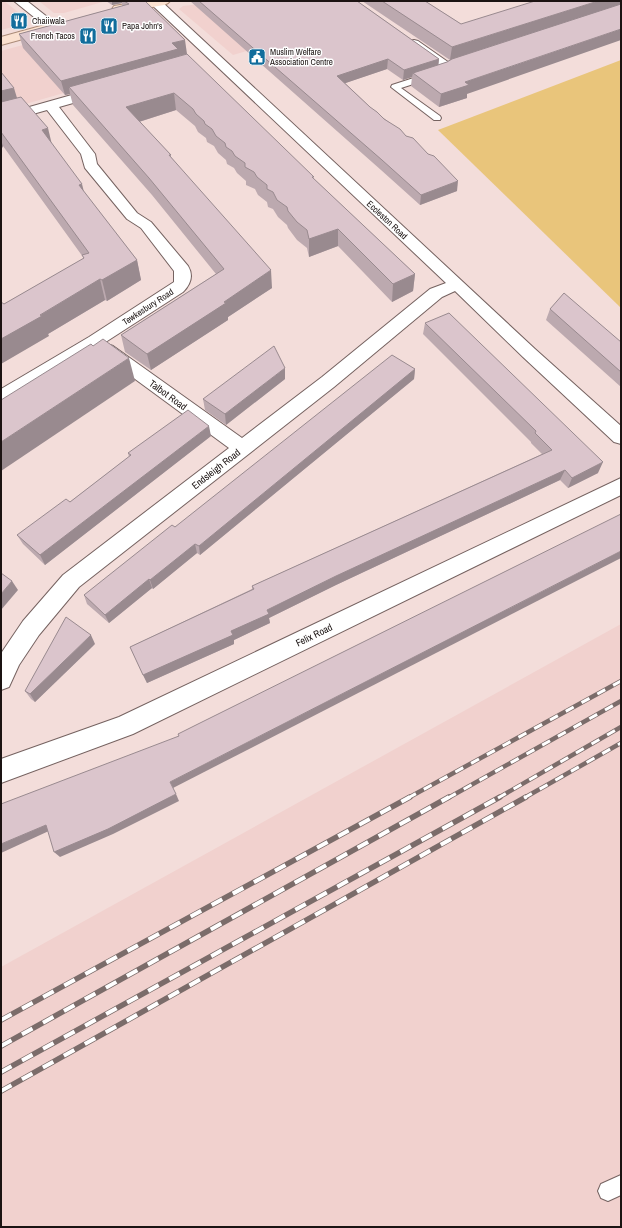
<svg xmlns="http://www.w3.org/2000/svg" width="622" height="1228" viewBox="0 0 622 1228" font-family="'Archivo Narrow',sans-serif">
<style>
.built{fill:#f1d1ce}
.green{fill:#e9c57b}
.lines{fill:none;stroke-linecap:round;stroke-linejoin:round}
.service-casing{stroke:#756260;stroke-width:2}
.minor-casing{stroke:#756260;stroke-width:2}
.primary-casing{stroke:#ab8c79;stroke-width:2}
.service{fill:#fff;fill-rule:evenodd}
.minor{fill:#fff;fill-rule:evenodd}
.primary{fill:#fbe1d0;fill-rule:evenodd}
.rail-far1-casing{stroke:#7b6c6a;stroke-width:4.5}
.rail-casing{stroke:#7b6c6a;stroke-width:5.5}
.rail-far1{stroke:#fff;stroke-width:3;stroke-dasharray:9;stroke-linecap:butt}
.rail{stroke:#fff;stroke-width:4;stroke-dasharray:12;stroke-linecap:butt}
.wall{fill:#bca9af}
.shaded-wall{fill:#998a8f}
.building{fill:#dbc5cc;stroke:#998a8f}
.labels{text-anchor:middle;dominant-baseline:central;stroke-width:3;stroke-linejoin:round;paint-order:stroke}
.far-poi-label{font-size:9px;fill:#1b1312;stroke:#fff;text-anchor:start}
.far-street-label{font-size:9px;fill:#1b1312;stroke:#fff}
.street-label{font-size:10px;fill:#1b1312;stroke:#fff}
</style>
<rect width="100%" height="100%" fill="#f3ddda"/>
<!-- built -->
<g class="built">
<path d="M1,1H4L27,19L24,24L1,30Z"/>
<path d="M39,1H106L64,13H54Z"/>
<path d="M226,1L323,29L233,55L179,9L183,6Z"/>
<path d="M135,14L186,52L179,60L1,111V51Z"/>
<path d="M621,624V1227H1V967Z"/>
</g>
<!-- green -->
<path class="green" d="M621,60V308L438,130Z"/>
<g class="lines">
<defs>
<g id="service">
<path d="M426,74H432L433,76L432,78L401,88L440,116L441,118L440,120H434L391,87L392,85Z"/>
<path d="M621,1175V1195L608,1201L601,1198L598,1191L601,1184Z"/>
</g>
<g id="minor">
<path d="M14,1H27L60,27L58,30H50Z"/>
<path d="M150,1H161L535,349L621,426V444L614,442L523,357L455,291L442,297L334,387L79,587L39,635L19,665L9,687L1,690L2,652L23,621L63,575L229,448L101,354L98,350L101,346L107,344L113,346L242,438L322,377L430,289L446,283L151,4Z"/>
<path d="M414,40L418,41L448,62L471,56L476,57L477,60L476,63L451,70L444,69L439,68L410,47L408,44L410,41Z"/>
<path d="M100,87L105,88L107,91L105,94L59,107L95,154L97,164L137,213L151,222L188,266C194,276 190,285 183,292L101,345L7,402L1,404V389L89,337L174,282V271L141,228L127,219L85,168L81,154L47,110L1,123V115Z"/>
<path d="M621,478V495L133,734L1,783V759L119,717Z"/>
</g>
<g id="primary">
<path d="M144,1H170L168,3L164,5L118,13L114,12L112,9L114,6Z"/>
<path d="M48,24L52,25L54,28L52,31L1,45V37Z"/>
</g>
</defs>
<!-- service casing -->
<use href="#service" class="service-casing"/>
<!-- minor casing -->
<use href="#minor" class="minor-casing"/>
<!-- primary casing -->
<use href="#primary" class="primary-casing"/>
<!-- service -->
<use href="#service" class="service"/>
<!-- minor -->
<use href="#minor" class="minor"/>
<!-- primary -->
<use href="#primary" class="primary"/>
<defs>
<g id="rail-far1">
<path d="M408,798L621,681"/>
<path d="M448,798L621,701"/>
<path d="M498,798L621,727"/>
<path d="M524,798L621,743"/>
</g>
<g id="rail">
<path d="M1,1020L410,797"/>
<path d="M1,1046L449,797"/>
<path d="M1,1072L500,797"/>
<path d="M1,1091L526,797"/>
</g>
</defs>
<!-- rail-far1 casing -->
<use href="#rail-far1" class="rail-far1-casing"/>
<!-- rail casing -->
<use href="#rail" class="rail-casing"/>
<!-- rail-far1 -->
<use href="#rail-far1" class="rail-far1"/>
<!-- rail -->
<use href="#rail" class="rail"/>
</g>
<!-- wall -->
<g class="wall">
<path d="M106,1H145L187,54L179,56V57L314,179L415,274L413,291L392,302L338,246L309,257L307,248L297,240L288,228L287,225L278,217L273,209L268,207L267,202L258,195L255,189L246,185V181L237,173L234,168L227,164L226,160L218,153L214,146L207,142L206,138L198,132L195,126L176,110L139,122L171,155V157L272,288L228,317V320L151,370L125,352L121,335L216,274L152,195L73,105L70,94L65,95L23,48L19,34L122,6V3L112,5Z"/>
<path d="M190,1H357L439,59L438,65L447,62L450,60L362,1H425L461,24L467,94V98L439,107L411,86L412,77L403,80L387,69L345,83L370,107L406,136L457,191L420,205L381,170Z"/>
<path d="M1,72L17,98L52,144L83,191L137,260L141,280L107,301L105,300L48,334L49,336L4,304L83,259V257L3,146L1,150Z"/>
<path d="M550,309L621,342V387L546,320Z"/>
<path d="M425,323L598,473L568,488L560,480L336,585L269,618L270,623L234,640V644L147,683L130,647L252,589V586L542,454L531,443V442L423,334Z"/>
<path d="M415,369L414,379L200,555L197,553L153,589L152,588L109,623L87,604L84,595L175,527Z"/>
<path d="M285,379L226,425L205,410L203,399Z"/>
<path d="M211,436L45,565L23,544L17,535L70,502L129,457L128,453Z"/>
<path d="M95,644L35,702L31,699L25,691Z"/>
</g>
<!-- shaded-wall -->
<g class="shaded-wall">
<path d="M112,1H122V3L112,5Z"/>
<path d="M598,1H621V5L450,60L452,47Z"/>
<path d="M621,29V40L467,94V98L439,107L441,94L465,82Z"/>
<path d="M185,40L187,54L179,56L180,63L69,87L70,94L65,95L61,81L172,43Z"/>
<path d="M388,59L387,69L337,86V76Z"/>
<path d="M439,59L438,69L413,73L412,77L403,80L404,70Z"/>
<path d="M14,88L20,108L1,114V91Z"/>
<path d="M174,93L176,110L129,125L126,107Z"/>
<path d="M48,128L53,149L42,130Z"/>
<path d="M1,140L3,146L1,150Z"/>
<path d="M458,181L457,191L420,205L421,195Z"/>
<path d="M82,184L87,204L79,185Z"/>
<path d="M338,229V246L309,257V239Z"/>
<path d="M137,260L141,280L107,301L102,280Z"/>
<path d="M271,270L272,288L228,317V320L151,370L147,354Z"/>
<path d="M415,274L413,291L392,302L393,284Z"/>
<path d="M100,279L105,300L48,334L49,336L1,364V339Z"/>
<path d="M129,358L135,381L1,471V442Z"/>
<path d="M285,368V379L226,425L225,414Z"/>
<path d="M415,369L414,379L200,555L199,546Z"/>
<path d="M209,426L211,436L45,565L40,555Z"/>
<path d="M603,462L598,473L568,488L572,478Z"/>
<path d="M565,470L560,480L336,585L269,618L270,623L234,640V644L147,683L143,675L231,631L267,610L336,576Z"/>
<path d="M195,544L197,553L153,589L150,580Z"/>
<path d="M621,551V558L173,788L170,782Z"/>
<path d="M149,579L152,588L109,623L105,615Z"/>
<path d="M12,581L18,590L1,610V594Z"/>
<path d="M91,635L95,644L35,702L30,694Z"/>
<path d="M176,794L179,801L113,834L60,857L54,852Z"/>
<path d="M46,825L51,830L1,853V844Z"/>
</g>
<!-- building -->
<g class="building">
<path d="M124,1H145L185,40L172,43L178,49L61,81L19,34L129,4Z"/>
<path d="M199,1H357L439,59L404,70L388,59L337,76L370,107L377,112L384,119L400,129L406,136L413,138L428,154L434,156L458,181L421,195L382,160Z"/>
<path d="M382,1H425L461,24L535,1H598L452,47Z"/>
<path d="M621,4V29L465,82L469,85L441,94L413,73L447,62L452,59Z"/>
<path d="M187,54L314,177H312L415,274L393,284L338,229L309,239L307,230L297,222L288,211L287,207L277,200L273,192L267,189V185L257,177L254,172L245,167V163L235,156L232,151L226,147L225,143L216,136L212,129L205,124L204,121L196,114L193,109L174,93L126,107L171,155H169L271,270L224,302L226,303L147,354L121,335L224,269L149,178L69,87Z"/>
<path d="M1,72L14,88L1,91Z"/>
<path d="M21,97L48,128L42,130L82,184L79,185L137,260L102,280L100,279L40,315L42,316L1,339V302L4,304L84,258L82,255L89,253L1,132V102Z"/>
<path d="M564,293L621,342V372L550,309Z"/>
<path d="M449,313L603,462L572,478L565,470L336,576L267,610L269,614L231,631L233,635L143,675L130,647L254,589L252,586L552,450L535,433L536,431L425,323Z"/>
<path d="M103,339L129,358L1,442V400L91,344L93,346Z"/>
<path d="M274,346L285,368L225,414L203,399Z"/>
<path d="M392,355L415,369L199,546L195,544L150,580L149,579L105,615L84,595L172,525L175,527Z"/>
<path d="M188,410L209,426L40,555L17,535L66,499L70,502L131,455L128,453Z"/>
<path d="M621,514V551L170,782L176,794L108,829L54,852L46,825L1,844V804L179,736L178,734L198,724Z"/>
<path d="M1,573L12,581L1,594Z"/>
<path d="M66,617L91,635L30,694L25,691Z"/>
</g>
<!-- icons -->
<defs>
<symbol id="restaurant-square" viewBox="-11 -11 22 22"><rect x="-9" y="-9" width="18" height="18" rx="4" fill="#116d9c" stroke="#fff"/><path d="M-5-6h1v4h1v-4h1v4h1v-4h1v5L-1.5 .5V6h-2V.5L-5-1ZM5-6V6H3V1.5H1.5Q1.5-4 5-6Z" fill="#fff"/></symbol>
<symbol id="civic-square" viewBox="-11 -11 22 22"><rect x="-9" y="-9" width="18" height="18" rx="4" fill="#116d9c" stroke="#fff"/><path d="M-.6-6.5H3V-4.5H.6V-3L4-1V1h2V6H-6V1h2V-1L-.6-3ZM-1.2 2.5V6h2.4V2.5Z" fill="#fff"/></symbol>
</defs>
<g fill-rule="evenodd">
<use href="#restaurant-square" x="9" y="11" width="20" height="20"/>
<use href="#restaurant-square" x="99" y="16" width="20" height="20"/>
<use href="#restaurant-square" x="78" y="26" width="20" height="20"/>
<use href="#civic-square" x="247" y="47" width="20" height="20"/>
</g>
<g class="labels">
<!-- far-poi labels -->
<g class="far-poi-label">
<text x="32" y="21">Chaiiwala</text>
<text x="122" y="26">Papa John's</text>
<text x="75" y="36" text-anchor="end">French Tacos</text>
<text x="270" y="52">Muslim Welfare<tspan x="270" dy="10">Association Centre</tspan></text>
</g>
<!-- far-street labels -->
<g class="far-street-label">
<text transform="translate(387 220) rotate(43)">Eccleston Road</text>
<text transform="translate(148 307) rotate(-33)">Tewkesbury Road</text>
</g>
<!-- street labels -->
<g class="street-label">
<text transform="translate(168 395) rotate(36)">Talbot Road</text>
<text transform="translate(216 469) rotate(-38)">Endsleigh Road</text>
<text transform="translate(314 635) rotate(-26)">Felix Road</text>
</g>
</g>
<!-- border -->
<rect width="622" height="1228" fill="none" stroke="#1b1312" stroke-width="4"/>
</svg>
